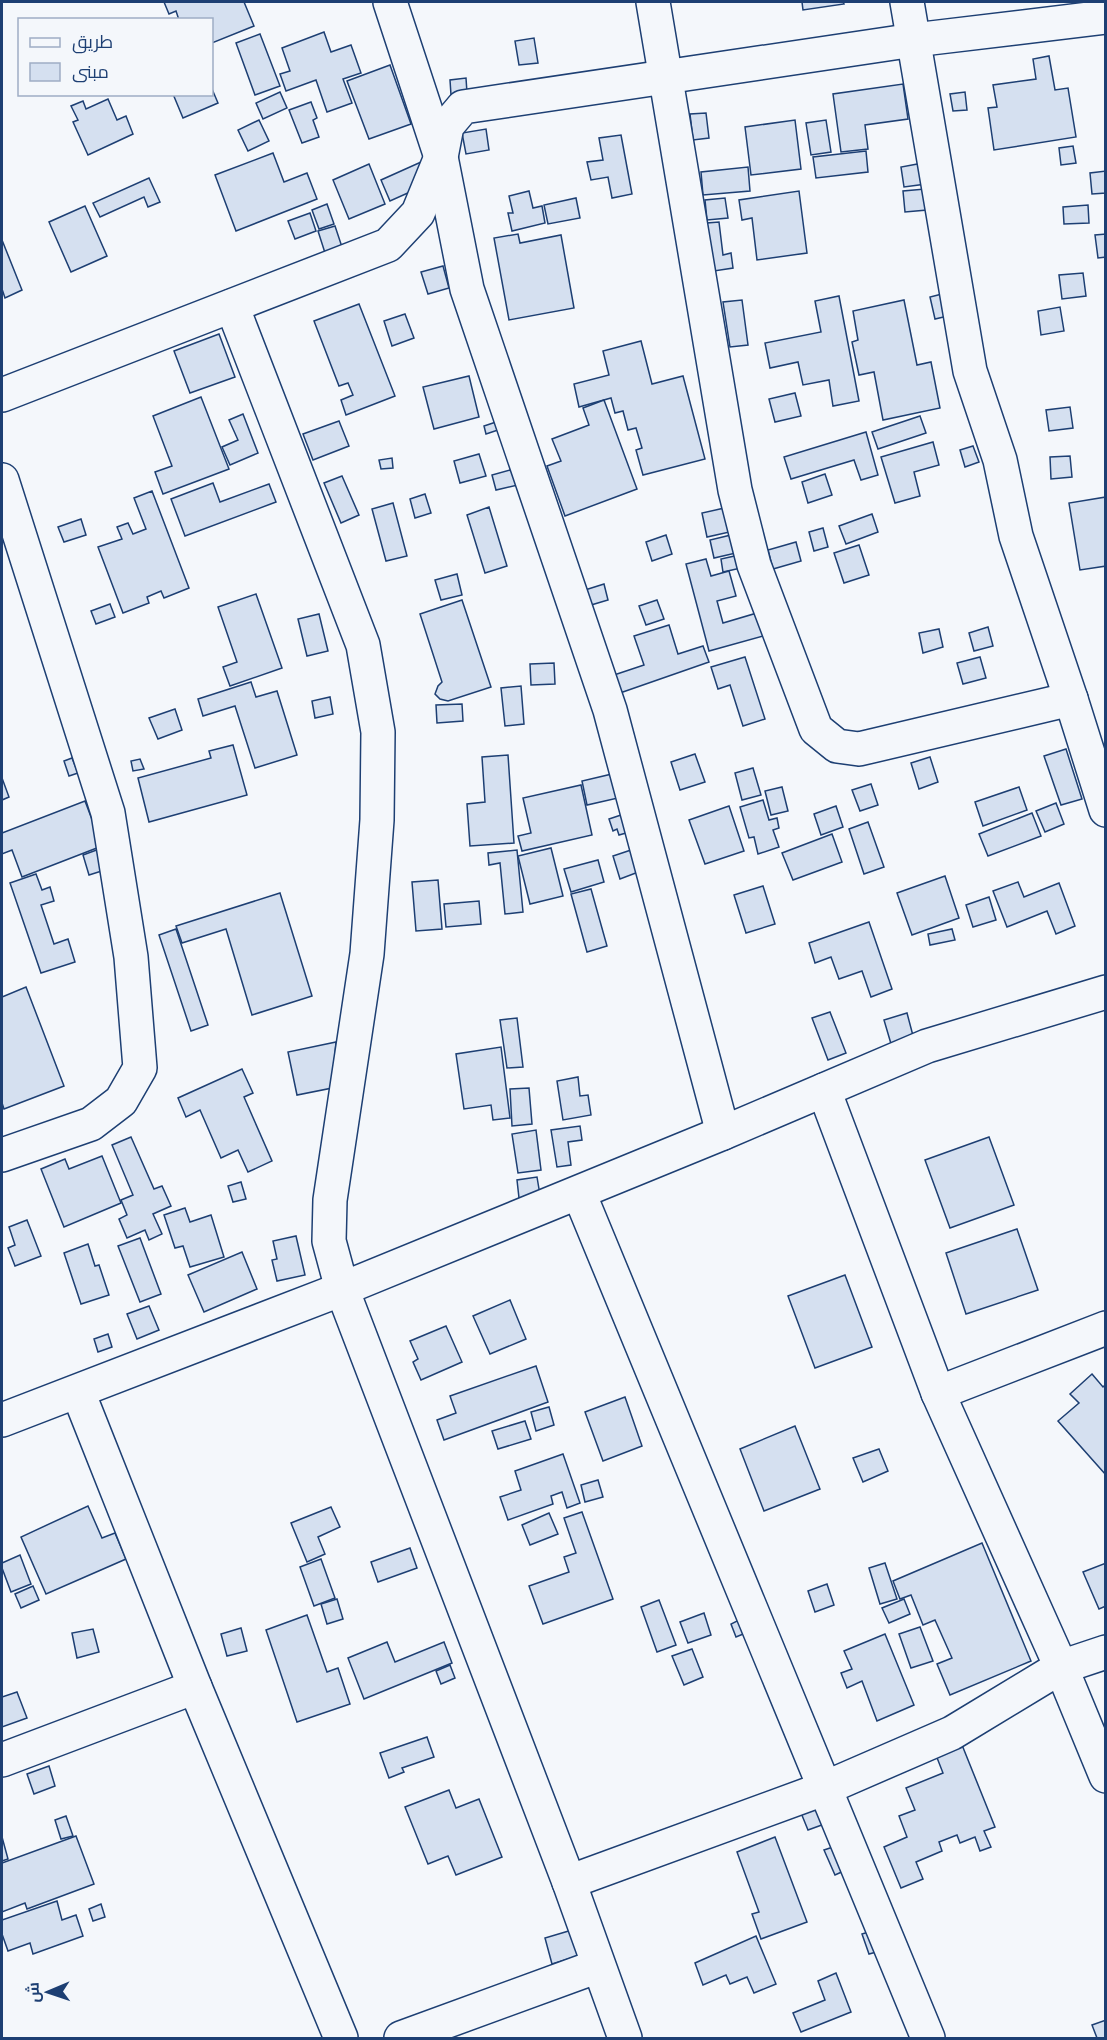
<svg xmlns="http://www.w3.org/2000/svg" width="1107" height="2040" viewBox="0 0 1107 2040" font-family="Helvetica,Cairo,sans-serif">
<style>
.building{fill:#d5e0f0;stroke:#1d3f73;stroke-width:1.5}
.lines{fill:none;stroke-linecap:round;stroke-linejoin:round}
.minor-casing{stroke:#1d3f73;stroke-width:36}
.minor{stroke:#f4f7fb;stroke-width:33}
</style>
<rect width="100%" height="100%" fill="#f4f7fb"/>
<!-- building -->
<g class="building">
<path d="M164,2H244L254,26L212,43V20H179L176,11L169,14Z"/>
<path d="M802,2H843L844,4L803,10Z"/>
<path d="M324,32L331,52L351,45L361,73L343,79L352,103L327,112L316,80L286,91L280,74L290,71L282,48Z"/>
<path d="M260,34L280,86L255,95L236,43Z"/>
<path d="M534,38L538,63L519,65L515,41Z"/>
<path d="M1049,56L1055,90L1068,88L1076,137L994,150L988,108L997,107L993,85L1036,79L1033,59Z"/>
<path d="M390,65L411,124L369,139L347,81Z"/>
<path d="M466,78L467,93L451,95L450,80Z"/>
<path d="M903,84L908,119L865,125L868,149L841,152L833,94Z"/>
<path d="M212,89L218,103L183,118L173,94H212Z"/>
<path d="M280,92L287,108L263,119L256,103Z"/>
<path d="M965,92L967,110L953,111L950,94Z"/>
<path d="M108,99L117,120L126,116L133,134L88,155L73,122L78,120L71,106L83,101L86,109Z"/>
<path d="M311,102L317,118L313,120L319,137L302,143L289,110Z"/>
<path d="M706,113L709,138L693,140L690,114Z"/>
<path d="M259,120L269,141L248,151L238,130Z"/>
<path d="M795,120L801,169L751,175L745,127Z"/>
<path d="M826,120L831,152L811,155L806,123Z"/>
<path d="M486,129L489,150L466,154L462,133Z"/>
<path d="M621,135L632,194L612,198L608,177L591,180L587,162L603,160L599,138Z"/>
<path d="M1073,146L1076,163L1061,165L1059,148Z"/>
<path d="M866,151L868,172L816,178L813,157Z"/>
<path d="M273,153L284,182L307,173L317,199L236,231L215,175Z"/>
<path d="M421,162L430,183L390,201L381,180Z"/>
<path d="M923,163L926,184L904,187L901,167Z"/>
<path d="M369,164L385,204L349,219L333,180Z"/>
<path d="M748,167L750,191L703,195L701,172Z"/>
<path d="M1106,171V193L1092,194L1090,173Z"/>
<path d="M149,178L160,202L148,207L144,197L100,217L93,203Z"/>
<path d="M925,189L927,210L905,212L903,191Z"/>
<path d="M529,191L533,208L542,206L545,223L512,231L508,213H513L509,196Z"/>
<path d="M799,191L807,253L757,260L752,218L742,220L739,200Z"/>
<path d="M576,198L580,218L548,224L544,205Z"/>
<path d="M725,198L728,218L707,220L705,200Z"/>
<path d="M327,204L334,224L319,229L312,210Z"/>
<path d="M1088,205L1089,223L1064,224L1063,207Z"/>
<path d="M85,206L107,256L71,272L49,222Z"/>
<path d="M310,213L316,231L295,239L288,221Z"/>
<path d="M719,222L723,255L731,253L733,268L714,271L707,223Z"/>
<path d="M335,226L343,250L326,256L318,231Z"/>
<path d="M518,234L520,243L561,235L574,308L509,320L494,238Z"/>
<path d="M1106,234V257L1098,258L1095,235Z"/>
<path d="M2,240L22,290L5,298L2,289Z"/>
<path d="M443,266L449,288L428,294L421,272Z"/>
<path d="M1083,273L1086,296L1062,299L1059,275Z"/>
<path d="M946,293L952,315L935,319L930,297Z"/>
<path d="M839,296L859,401L833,406L829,380L803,385L798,362L770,368L765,343L821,332L815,301Z"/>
<path d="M742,300L748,345L730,347L723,302Z"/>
<path d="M904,300L917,365L931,362L940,408L883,420L874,372L859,375L852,342L858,340L853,311Z"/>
<path d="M359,304L395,396L346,415L341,400L353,395L348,383L339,386L314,321Z"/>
<path d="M1060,307L1064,331L1041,335L1038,311Z"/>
<path d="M405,314L414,338L392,346L384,321Z"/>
<path d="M219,334L235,377L190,393L174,351Z"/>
<path d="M641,341L652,384L683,376L705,459L643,475L636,450L642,448L636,428L628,430L623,411L615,413L611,398L579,407L574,384L609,375L603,351Z"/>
<path d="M469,376L479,417L434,429L423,387Z"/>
<path d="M795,393L801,416L775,422L769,399Z"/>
<path d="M201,397L229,469L163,494L155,472L172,466L153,416Z"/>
<path d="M604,400L637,489L565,516L547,466L561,461L552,439L589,425L583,408Z"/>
<path d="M1070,407L1073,428L1049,431L1046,410Z"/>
<path d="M243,414L258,453L230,465L222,447L238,440L229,420Z"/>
<path d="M920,416L926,433L878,449L872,432Z"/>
<path d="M339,421L349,446L313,460L303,434Z"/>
<path d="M496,422L498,430L486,434L484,426Z"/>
<path d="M866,432L878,475L861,480L854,460L791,479L784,457Z"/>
<path d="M933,442L939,465L914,472L920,496L895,503L881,457Z"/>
<path d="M973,446L979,462L965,467L960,450Z"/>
<path d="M479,454L486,476L460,483L454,461Z"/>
<path d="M1070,456L1072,477L1051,479L1050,457Z"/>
<path d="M392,458L393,468L381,469L379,460Z"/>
<path d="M514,469L518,485L496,490L492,475Z"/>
<path d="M825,474L832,495L808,503L802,482Z"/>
<path d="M342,476L359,515L341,523L324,483Z"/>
<path d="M213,483L220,502L269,484L276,502L185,536L171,499Z"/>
<path d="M152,491L189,588L164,598L161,591L147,597L149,603L123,613L98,547L122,539L117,527L128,523L133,534L146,529L134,498Z"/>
<path d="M425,494L431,513L415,518L410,499Z"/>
<path d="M1106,497V566L1080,570L1069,503Z"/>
<path d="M393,503L407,556L386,561L372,509Z"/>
<path d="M489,507L507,566L485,573L467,515Z"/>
<path d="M729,507L734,531L707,537L702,513Z"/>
<path d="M872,514L878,532L846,544L839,526Z"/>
<path d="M81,519L86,535L64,542L58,527Z"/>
<path d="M823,528L828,547L814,551L809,532Z"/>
<path d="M666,535L672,554L652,561L646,542Z"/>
<path d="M731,535L736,553L714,558L710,540Z"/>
<path d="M796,542L801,561L773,569L768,550Z"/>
<path d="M859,545L869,575L844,583L834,553Z"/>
<path d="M739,555L741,568L723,572L721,559Z"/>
<path d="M706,559L711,576L729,571L736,596L717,601L723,623L767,610L774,633L709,651L686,564Z"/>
<path d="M457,574L462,595L441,600L435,580Z"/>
<path d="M604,584L608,600L591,605L585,590Z"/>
<path d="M256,594L282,668L230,686L223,667L237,662L218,607Z"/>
<path d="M462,600L491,687L448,701L440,699L435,694L438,686L442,682L420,614Z"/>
<path d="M657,600L664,619L646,625L639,606Z"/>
<path d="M110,604L115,617L96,624L91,611Z"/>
<path d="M319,614L328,651L307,656L298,619Z"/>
<path d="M669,625L678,654L703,646L709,662L620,693L614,675L644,665L634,636Z"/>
<path d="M988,627L993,646L974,651L969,633Z"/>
<path d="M939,629L943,647L923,653L919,633Z"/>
<path d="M745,657L765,719L743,726L730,685L718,689L711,667Z"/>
<path d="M980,657L986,678L963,684L957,663Z"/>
<path d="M554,663L555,684L531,685L530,664Z"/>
<path d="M251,682L256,697L277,691L297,755L255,768L235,706L203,716L198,699Z"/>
<path d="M521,686L524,724L505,726L501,688Z"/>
<path d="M330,697L333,714L315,718L312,701Z"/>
<path d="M462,704L463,721L437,723L436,705Z"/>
<path d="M175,709L182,730L158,739L149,718Z"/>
<path d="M233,745L247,795L149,822L138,778L211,758L209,751Z"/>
<path d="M1066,749L1082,799L1061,805L1044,756Z"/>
<path d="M695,754L705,782L680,790L671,762Z"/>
<path d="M508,755L514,843L470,846L467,804L485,802L482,757Z"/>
<path d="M930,757L938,782L919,789L911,763Z"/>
<path d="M72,758L78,773L69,776L64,761Z"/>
<path d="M140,759L144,769L133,771L131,761Z"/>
<path d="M753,768L761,795L742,800L735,773Z"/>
<path d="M612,774L618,798L587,805L582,781Z"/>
<path d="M2,778L9,797L2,800Z"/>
<path d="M871,784L878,805L860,811L852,790Z"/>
<path d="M581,785L592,835L522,851L518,836L531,833L523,798Z"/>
<path d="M782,787L788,811L771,815L765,791Z"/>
<path d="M1019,787L1027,810L983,826L975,802Z"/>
<path d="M763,800L769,820L777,818L779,828L773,830L779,847L758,854L754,837L749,838L740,807Z"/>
<path d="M85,801L102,846L22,877L12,850L2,854V833Z"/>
<path d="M1056,803L1064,824L1045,832L1036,811Z"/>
<path d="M729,806L744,851L705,864L689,820Z"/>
<path d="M836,806L843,827L821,835L814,814Z"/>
<path d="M627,813L633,831L619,835L617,829L613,831L609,819Z"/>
<path d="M1032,813L1041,836L988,856L979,834Z"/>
<path d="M868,822L884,867L864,874L849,829Z"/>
<path d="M832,834L842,862L793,880L782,853Z"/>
<path d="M102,848L108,869L89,875L83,855Z"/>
<path d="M551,848L563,896L530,904L518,856Z"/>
<path d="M634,849L641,871L620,879L613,856Z"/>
<path d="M517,850L523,912L505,914L500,863L489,865L488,853Z"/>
<path d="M598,860L604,882L571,892L564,869Z"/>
<path d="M36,874L42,890L50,887L54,901L41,905L54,944L68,939L75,962L41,973L10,883Z"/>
<path d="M945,876L959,918L912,935L897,893Z"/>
<path d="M438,880L442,929L416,931L412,882Z"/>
<path d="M1018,882L1024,897L1059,883L1075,926L1056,934L1047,911L1007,927L993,891Z"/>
<path d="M763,886L775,924L746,933L734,895Z"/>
<path d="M591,889L607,946L587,952L571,894Z"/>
<path d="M280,893L312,996L252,1015L226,929L182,943L176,926Z"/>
<path d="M989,897L996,920L973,927L966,905Z"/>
<path d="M479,901L481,924L446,927L444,904Z"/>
<path d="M869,922L892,989L871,997L862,971L839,979L831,957L815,963L809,943Z"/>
<path d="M176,929L208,1025L191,1031L159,935Z"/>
<path d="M952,929L955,940L930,945L928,934Z"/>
<path d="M26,987L64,1086L4,1109L2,1103V997Z"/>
<path d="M830,1012L846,1053L828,1060L812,1018Z"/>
<path d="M907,1013L916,1047L894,1054L884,1020Z"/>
<path d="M517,1018L523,1067L507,1068L500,1020Z"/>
<path d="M336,1042L332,1088L297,1095L288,1052Z"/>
<path d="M501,1047L510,1118L493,1120L491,1105L464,1109L456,1054Z"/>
<path d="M242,1069L253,1093L244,1097L272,1161L248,1172L238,1150L221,1158L200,1110L186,1117L178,1098Z"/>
<path d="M578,1077L580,1096L588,1095L591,1115L563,1120L557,1081Z"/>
<path d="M529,1088L532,1124L512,1126L510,1089Z"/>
<path d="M580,1126L582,1140L568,1142L571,1165L557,1167L551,1130Z"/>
<path d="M536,1130L541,1170L518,1173L512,1134Z"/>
<path d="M131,1137L154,1189L162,1186L171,1206L153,1214L162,1234L149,1240L145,1230L127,1238L119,1219L127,1215L121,1200L133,1195L112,1145Z"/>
<path d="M989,1137L1014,1205L950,1228L925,1160Z"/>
<path d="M102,1156L121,1203L64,1227L41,1169L65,1159L69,1169Z"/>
<path d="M537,1177L540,1195L519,1198L517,1180Z"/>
<path d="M241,1182L246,1199L233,1202L228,1186Z"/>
<path d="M185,1208L190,1222L211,1215L224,1257L190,1267L183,1246L175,1248L164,1215Z"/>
<path d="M27,1220L41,1256L15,1266L8,1248L15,1245L9,1227Z"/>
<path d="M1017,1229L1038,1290L966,1314L946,1253Z"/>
<path d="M296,1236L305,1275L277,1281L272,1260L277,1259L273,1241Z"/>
<path d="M140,1238L161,1294L140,1302L118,1246Z"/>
<path d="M88,1244L95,1266L99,1265L109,1295L81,1304L64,1253Z"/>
<path d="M242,1252L257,1289L204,1312L188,1275Z"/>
<path d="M845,1275L872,1347L815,1368L788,1296Z"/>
<path d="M510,1300L526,1339L490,1354L473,1316Z"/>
<path d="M149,1306L159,1330L137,1339L127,1314Z"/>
<path d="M446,1326L462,1362L421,1380L413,1362L418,1359L410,1341Z"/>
<path d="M108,1334L112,1347L98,1352L94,1339Z"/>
<path d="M536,1366L548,1402L444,1440L437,1420L456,1413L450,1396Z"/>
<path d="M1092,1374L1103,1387L1106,1384V1475L1058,1421L1079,1403L1070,1394Z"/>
<path d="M625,1397L642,1446L603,1461L585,1412Z"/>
<path d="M549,1407L554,1425L536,1431L531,1412Z"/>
<path d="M525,1421L531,1439L498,1449L492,1431Z"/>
<path d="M795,1426L820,1489L764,1511L740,1449Z"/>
<path d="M879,1449L888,1471L863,1482L853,1458Z"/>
<path d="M563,1454L580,1503L567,1508L562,1492L551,1496L553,1504L508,1520L500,1497L521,1490L515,1471Z"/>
<path d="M598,1480L603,1497L585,1502L581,1485Z"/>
<path d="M88,1506L102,1538L115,1533L126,1559L46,1594L21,1537Z"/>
<path d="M331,1507L340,1527L318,1537L325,1554L307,1562L291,1523Z"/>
<path d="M582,1512L613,1599L543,1624L529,1586L569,1572L564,1557L576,1553L564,1518Z"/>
<path d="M549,1513L558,1534L530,1545L522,1525Z"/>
<path d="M982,1543L1031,1661L950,1695L937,1664L952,1658L935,1620L923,1625L911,1595L900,1599L893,1581Z"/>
<path d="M410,1548L417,1568L378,1582L371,1562Z"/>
<path d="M20,1555L31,1584L11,1592L2,1568V1563Z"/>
<path d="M321,1559L335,1598L314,1606L300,1567Z"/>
<path d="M885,1563L897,1599L880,1604L869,1568Z"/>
<path d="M1106,1563V1606L1099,1609L1083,1572Z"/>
<path d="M827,1584L834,1605L815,1612L808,1591Z"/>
<path d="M33,1586L39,1600L21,1608L15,1594Z"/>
<path d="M337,1599L343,1619L327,1624L321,1604Z"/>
<path d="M904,1599L910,1614L889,1623L882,1608Z"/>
<path d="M659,1600L676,1645L657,1652L641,1607Z"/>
<path d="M704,1613L711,1635L688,1643L680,1622Z"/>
<path d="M307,1615L327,1672L338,1668L350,1704L297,1722L266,1630Z"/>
<path d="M743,1618L748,1632L736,1637L731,1624Z"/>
<path d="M920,1627L933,1661L911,1668L899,1634Z"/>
<path d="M241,1628L247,1651L227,1656L221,1634Z"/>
<path d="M93,1629L99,1652L77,1658L72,1633Z"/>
<path d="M885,1634L914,1705L877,1721L862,1681L847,1688L841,1673L852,1669L844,1651Z"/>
<path d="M387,1642L395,1662L444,1642L452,1663L364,1699L348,1658Z"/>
<path d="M692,1649L703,1677L684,1685L672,1656Z"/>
<path d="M450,1665L455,1678L441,1684L436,1671Z"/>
<path d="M17,1692L27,1718L2,1727V1697Z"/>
<path d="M427,1737L434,1757L402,1768L404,1772L389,1778L380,1753Z"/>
<path d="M960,1740L995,1827L984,1831L991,1847L980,1851L975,1837L960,1843L957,1835L939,1842L942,1851L916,1862L923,1879L901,1888L884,1847L907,1837L899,1816L915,1810L906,1788L943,1773L934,1750Z"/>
<path d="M49,1766L55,1786L34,1794L27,1774Z"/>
<path d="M449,1790L456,1808L479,1799L502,1857L456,1875L448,1856L428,1864L405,1807Z"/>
<path d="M820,1799L830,1822L808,1830L799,1808Z"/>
<path d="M66,1816L73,1836L61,1839L55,1820Z"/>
<path d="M76,1836L94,1884L27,1909L25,1903L2,1912V1863Z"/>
<path d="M2,1837L8,1859L2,1861Z"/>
<path d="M775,1837L807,1922L761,1939L752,1914L759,1912L737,1852Z"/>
<path d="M836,1846L846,1870L835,1875L824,1850Z"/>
<path d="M57,1901L62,1920L76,1915L83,1936L33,1954L30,1943L8,1951L2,1934V1920Z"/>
<path d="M101,1904L105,1917L93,1921L89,1909Z"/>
<path d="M572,1930L578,1956L552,1964L545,1938Z"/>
<path d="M872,1931L880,1951L869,1954L862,1934Z"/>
<path d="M756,1936L776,1984L754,1993L747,1977L730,1984L726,1975L703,1985L695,1963Z"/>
<path d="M836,1973L851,2012L801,2032L793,2013L825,2000L818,1981Z"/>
<path d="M1106,2020V2038H1097L1092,2025Z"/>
</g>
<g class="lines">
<defs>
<g id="minor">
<path d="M390,2L441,157L467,289L610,710L723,1133"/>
<path d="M653,2L735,490L754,565L816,729L837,746L859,749L1071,699"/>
<path d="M907,2L970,371L1000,460L1016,536L1071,699L1106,810"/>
<path d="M232,306L363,645L378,732L377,820L367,954L330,1200L329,1241L342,1289L569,1882L625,2038"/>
<path d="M2,395L388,245L418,213L441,157L447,126L463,107L914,40L1106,17"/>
<path d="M2,480L108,813L131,957L140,1068L121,1101L91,1124L2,1155"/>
<path d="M824,1090L938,1393L1061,1667L1106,1776"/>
<path d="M579,1193L928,2038"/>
<path d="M78,1392L195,1687L341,2038"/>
<path d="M938,1393L1106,1328"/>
<path d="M2,1420L342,1289L723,1133L927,1046L1106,992"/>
<path d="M2,1760L195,1687"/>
<path d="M569,1882L823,1789L952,1733L1061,1667L1106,1652"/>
<path d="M401,2038L598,1966"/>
</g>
</defs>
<!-- minor casing -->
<use href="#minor" class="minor-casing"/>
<!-- minor -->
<use href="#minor" class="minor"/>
</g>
<!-- border -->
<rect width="1107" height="2040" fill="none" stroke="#1d3f73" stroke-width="6"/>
<!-- legend -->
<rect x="18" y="18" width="195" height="78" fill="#f4f7fb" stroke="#9eadc5" stroke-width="1.5"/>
<rect x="30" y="38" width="30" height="9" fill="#f4f7fb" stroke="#9eadc5" stroke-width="1.5"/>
<text x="72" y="48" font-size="18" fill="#1d3f73">طريق</text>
<rect x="30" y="63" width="30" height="18" fill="#d5e0f0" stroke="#9eadc5" stroke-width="1.5"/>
<text x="72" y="78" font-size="18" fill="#1d3f73">مبنى</text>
<!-- north arrow -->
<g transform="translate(48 1992) rotate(268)" stroke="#f4f7fb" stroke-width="4.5" paint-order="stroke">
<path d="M0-4.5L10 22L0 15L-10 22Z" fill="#1d3f73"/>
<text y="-9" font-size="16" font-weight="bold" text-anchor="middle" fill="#1d3f73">ش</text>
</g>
</svg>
